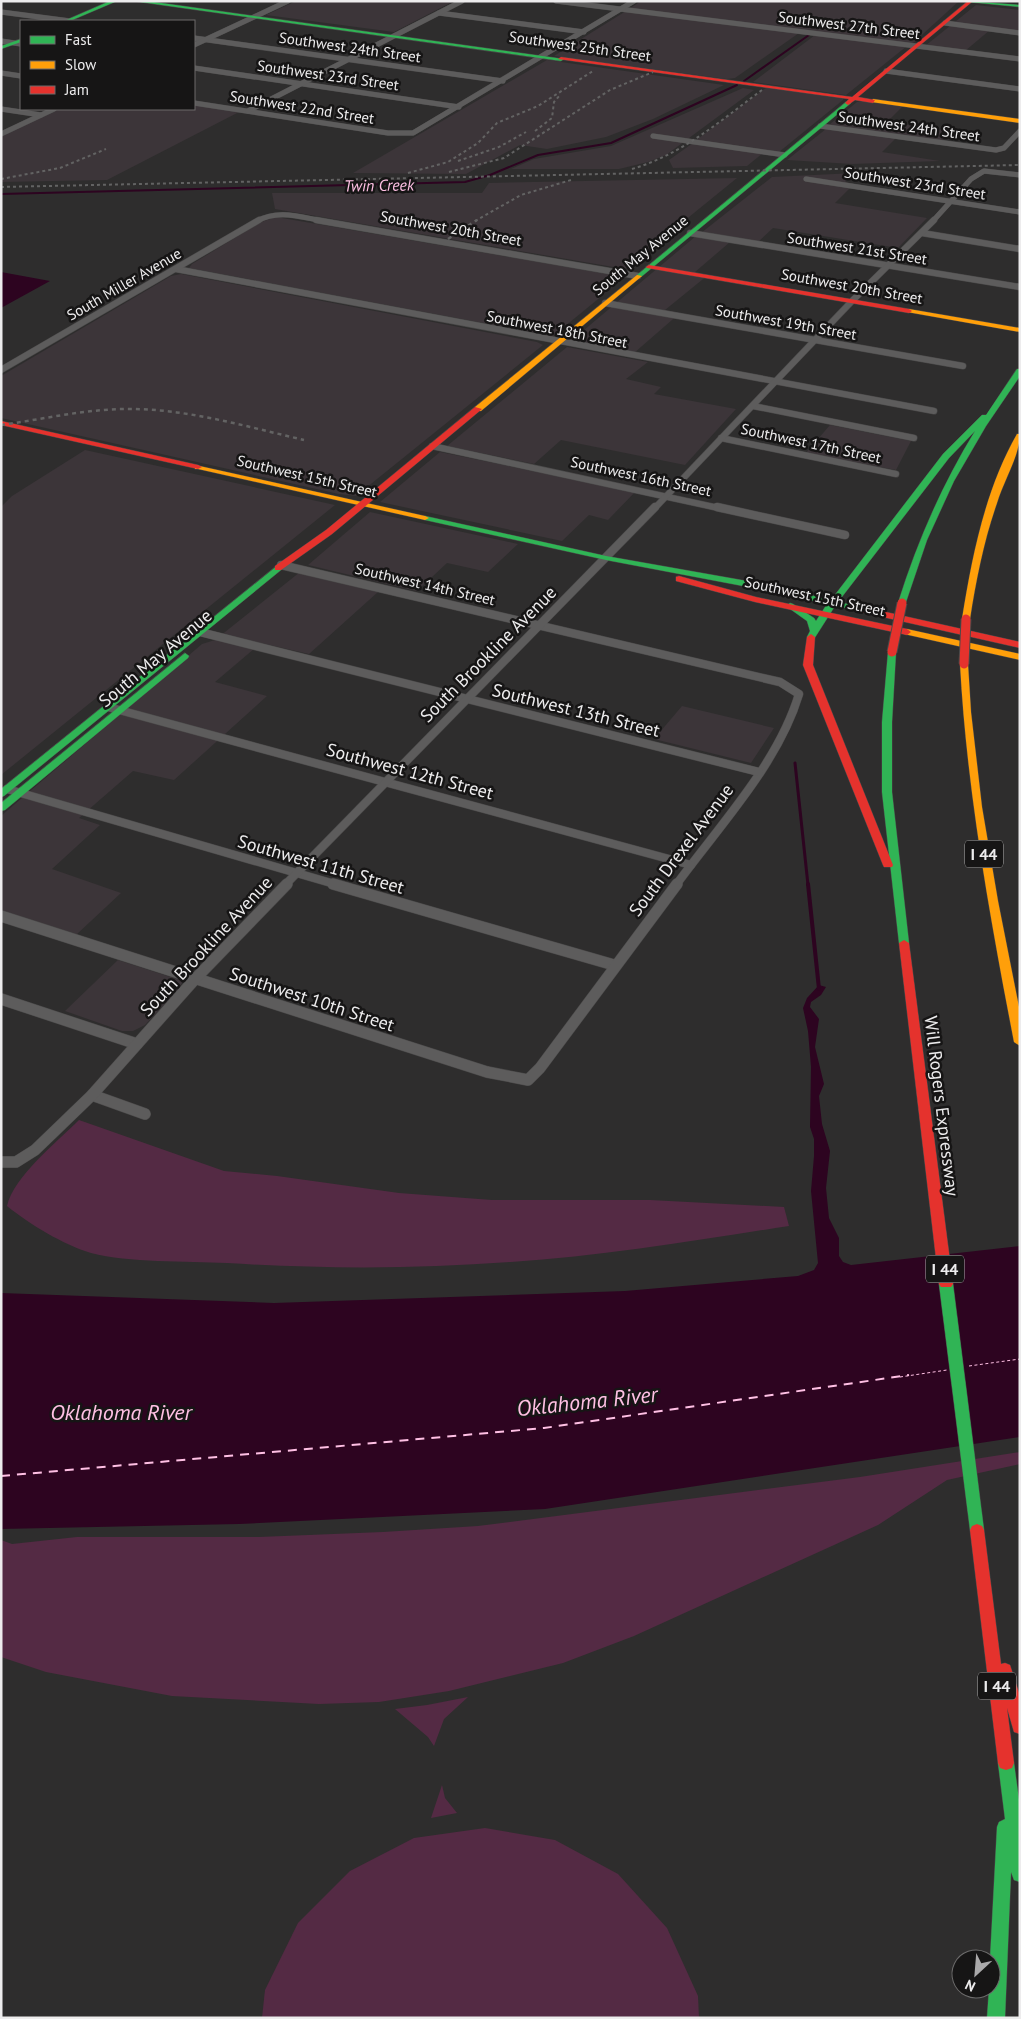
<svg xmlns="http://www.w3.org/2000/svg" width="1021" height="2019" viewBox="0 0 1021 2019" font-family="'PT Sans',sans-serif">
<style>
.built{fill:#3c3539}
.green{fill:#542a44}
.water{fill:#2d0420}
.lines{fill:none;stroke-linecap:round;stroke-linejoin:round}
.stream-far2{stroke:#2d0420;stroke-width:2}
.stream-far1{stroke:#2d0420;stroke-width:3}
.stream{stroke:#2d0420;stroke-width:4}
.ferry-far1{stroke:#ffc0e4;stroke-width:1;stroke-dasharray:3 2.5;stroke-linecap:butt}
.ferry{stroke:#ffc0e4;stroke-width:2;stroke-dasharray:9 7;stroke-linecap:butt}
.street-far3-casing{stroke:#4a4949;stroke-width:5.5}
.street-far2-casing{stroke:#4a4949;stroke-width:7}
.street-far1-casing{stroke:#4a4949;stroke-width:9}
.street-casing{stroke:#4a4949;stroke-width:12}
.fast-casing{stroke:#4a4949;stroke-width:1}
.slow-casing{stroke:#4a4949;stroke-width:1}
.jam-casing{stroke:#4a4949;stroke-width:1}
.street-far3{stroke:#5d5c5c;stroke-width:5}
.street-far2{stroke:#5d5c5c;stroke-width:6}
.street-far1{stroke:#5d5c5c;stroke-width:8}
.street{stroke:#5d5c5c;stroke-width:11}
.fast{fill:#30b455;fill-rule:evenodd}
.slow{fill:#ff9f0a;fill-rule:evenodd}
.jam{fill:#e5322d;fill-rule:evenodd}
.rail-far1{stroke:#636363;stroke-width:2;stroke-dasharray:3 3;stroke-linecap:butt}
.rail{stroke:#636363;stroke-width:2.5;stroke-dasharray:4 4;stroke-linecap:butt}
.jam-bridge-casing{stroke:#4a4949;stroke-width:11;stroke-linecap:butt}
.jam-bridge{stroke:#e5322d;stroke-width:9}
.labels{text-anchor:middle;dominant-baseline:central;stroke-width:5;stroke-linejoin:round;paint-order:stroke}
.far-street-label{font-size:15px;fill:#edeced;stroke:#161515}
.far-water-label{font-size:16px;font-style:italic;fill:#ffc0e4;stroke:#161515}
.shield{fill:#161515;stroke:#acacac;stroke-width:1}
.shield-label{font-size:16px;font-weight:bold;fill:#edeced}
.street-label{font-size:18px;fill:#edeced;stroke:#161515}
.near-water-label{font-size:22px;font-style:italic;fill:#ffc0e4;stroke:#161515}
</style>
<rect width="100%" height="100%" fill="#2e2d2d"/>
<!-- built -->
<g class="built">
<path d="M296,1H445L452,2L394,32L266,15Z"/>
<path d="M641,1H951L958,2L912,44L629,9Z"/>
<path d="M976,5L1020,10V31L990,30L965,51L925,46Z"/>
<path d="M626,11L799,33L735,78L727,79L554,56Z"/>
<path d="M815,35L907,46L846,95L753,82Z"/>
<path d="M547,60L724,85L653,119L606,137L547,149L520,145L466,174L353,173Z"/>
<path d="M767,87L843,98V100L779,152L695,141Z"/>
<path d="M743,88L754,90L666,155L648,162L619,169H511L534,159L611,146Z"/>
<path d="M863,101L903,106L887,122L951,131L940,142L833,127L829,125L857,102Z"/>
<path d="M194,105L239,112L107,180L1,182V136L59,109H194Z"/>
<path d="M826,129L895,139L882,152L940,161L852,164L787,160Z"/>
<path d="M693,143L763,153L747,166L673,168L669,160Z"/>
<path d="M855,173L845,182L854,184L835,203L927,218L898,248L773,228L758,242L701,233L772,177Z"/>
<path d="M737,178L625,269L275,209L272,193H482L489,183Z"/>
<path d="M273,218H282L625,277L553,336L189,268L192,264L261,222Z"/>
<path d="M696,236L730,242L695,272L708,275L665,310L680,313L634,353L571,341Z"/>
<path d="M181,274L537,342L543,345L356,496L339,494L1,418V376L171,276Z"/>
<path d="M567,347L648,362L626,379L661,387L654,394L736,409L685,465L561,440L534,464L447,446Z"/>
<path d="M830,425L911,441L896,470L806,453Z"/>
<path d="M85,450L335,505L1,775V507L12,496Z"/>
<path d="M440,452L635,492L608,520L589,515L562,541L380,502Z"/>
<path d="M370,512L518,544L488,572L447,563L417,591L308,565Z"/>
<path d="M300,572L378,592L309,654L261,643L215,682L267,696L174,780L133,771L79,818L100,825L52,869L121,893L76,935L1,911V816L202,644L215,640Z"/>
<path d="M682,706L774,728L751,763L654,739Z"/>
<path d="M118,960L183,981L178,990L145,1025L133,1031H122L65,1011Z"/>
</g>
<!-- green -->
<g class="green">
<path d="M79,1120L224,1171L277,1176L399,1193L492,1200H650L784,1207L789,1226C697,1240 604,1256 511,1262C416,1269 322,1269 227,1263C186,1261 129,1263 91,1253C64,1245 29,1224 7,1206C14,1176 57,1142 79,1120Z"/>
<path d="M1020,1452V1464L947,1480L878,1525L634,1636L563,1663L449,1691L379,1702L319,1704L172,1696L46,1672L1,1657V1540L12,1544L77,1537H259L383,1532L478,1526L860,1477Z"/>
<path d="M468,1697L444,1719L434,1746L428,1737L395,1709L427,1705Z"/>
<path d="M442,1785L445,1798L457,1813L431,1818Z"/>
<path d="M485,1828L555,1840L618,1874L667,1928L698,1996L699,2018H262L265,1990L298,1923L350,1871L414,1838Z"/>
</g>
<!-- water -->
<g class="water">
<path d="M1,272L50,281L1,308Z"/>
<path d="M819,985L826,987L821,995L811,1002L810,1007L819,1019L815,1047L824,1084L819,1096L822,1124L830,1151L826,1188L829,1218L839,1238V1256L843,1262L851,1265L1020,1246V1437L545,1509L239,1524L1,1529V1293L274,1303L625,1291L798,1276L814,1270L818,1263L811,1191L814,1156V1139L810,1127L811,1067L808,1031L803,1008L807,998Z"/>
</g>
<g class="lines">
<!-- stream-far2 -->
<g class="stream-far2">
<path d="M744,81L809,35"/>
<path d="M1,194L465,182L490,175L538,155L611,143L737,85"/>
</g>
<!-- stream-far1 -->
<path class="stream-far1" d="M795,763L808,885"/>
<!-- stream -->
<path class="stream" d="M808,884L819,989"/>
<!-- ferry-far1 -->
<g class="ferry-far1">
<path d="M969,1366L1020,1359"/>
<path d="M900,1377L947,1370"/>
</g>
<!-- ferry -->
<path class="ferry" d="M1,1476L544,1428L909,1375"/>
<defs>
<g id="street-far3">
<path d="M556,1L1020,59"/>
<path d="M1,12L70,21"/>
<path d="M439,13L584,32"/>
<path d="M945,23L1020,33"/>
<path d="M194,38L503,81"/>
<path d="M1,41L21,44"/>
<path d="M194,45L288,1"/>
<path d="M194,68L459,107"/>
<path d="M886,71L1020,89"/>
<path d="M1,73L21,76"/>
<path d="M194,103L388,133H413L634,1"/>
<path d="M1,109L41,115"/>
<path d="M248,111L462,1"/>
<path d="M820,126L996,150L1004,148L1020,131"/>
<path d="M1,134L54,109"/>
<path d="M653,136L785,155"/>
<path d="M806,179L1020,212"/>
<path d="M257,221C278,209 300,217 323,221"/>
<path d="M933,221L971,179L984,171L1020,175"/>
</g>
<g id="street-far2">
<path d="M316,220L638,276"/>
<path d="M690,233L1020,287"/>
<path d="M922,233L1020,249"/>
<path d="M176,269L934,411"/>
<path d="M605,303L963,366"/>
<path d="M1,370L259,220"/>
<path d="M753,406L914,438"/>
<path d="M721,438L896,474"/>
<path d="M432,446L723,509"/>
<path d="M654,509L852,301L934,220"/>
</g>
<g id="street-far1">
<path d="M717,507L845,535"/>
<path d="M281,565L780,682L799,694C778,764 719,826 676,885"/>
<path d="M200,632L759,772"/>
<path d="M108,707L691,865"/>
<path d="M7,789L338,885"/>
<path d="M285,885L655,507"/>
</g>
<g id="street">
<path d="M333,884L614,965"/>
<path d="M1,916L487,1072L528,1080L540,1068L677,884"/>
<path d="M1,999L137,1044"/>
<path d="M92,1095L145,1114"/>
<path d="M1,1162H16L35,1150L92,1095L195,979L287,884"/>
</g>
<g id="fast">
<path d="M110,1H117L70,21H64Z"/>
<path d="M133,1H147L564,59L561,61Z"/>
<path d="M966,1L1020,5V7L968,2Z"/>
<path d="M21,39V42L1,49V46Z"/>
<path d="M846,102L851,103L641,277H637V275Z"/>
<path d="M1017,369H1020V376L986,426L954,481L927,540L905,605H899L898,603C917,542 942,485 975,431L949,458L838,602L862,607V611L835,606L814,639H808L807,637L810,631L807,621L786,606L790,603L793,604L814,618L816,621L827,604L764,590L606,560L425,520L421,518L425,516L606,556L764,584L831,600L943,454L982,415H986Z"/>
<path d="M278,565L282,568L281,570L4,796L1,797V789Z"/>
<path d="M892,649L896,652L892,722V792L909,943L904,946L899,943L882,792V722L888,652Z"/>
<path d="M185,653L189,656L188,658L5,810L1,811V803Z"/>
<path d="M946,1279L951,1281L953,1284L984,1530L982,1534L977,1536L972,1534L970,1530L939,1284L941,1281Z"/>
<path d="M1006,1756L1012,1758L1014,1763L1020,1807V1882L1014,1880L1011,1872L1005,2018H987L989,1989H991L990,1959L997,1827L999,1822L1005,1819L998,1763L1000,1758Z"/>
</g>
<g id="slow">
<path d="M873,99L1020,119V123L871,102Z"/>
<path d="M637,275L642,276L481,411H475V407Z"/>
<path d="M909,309L1020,328V332L907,312V310Z"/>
<path d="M1017,434H1020C1020,455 1003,482 997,503C984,540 976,580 970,619L966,622L963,621L962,619C972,557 985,490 1017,434Z"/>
<path d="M195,465L425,516L429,518L425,520L198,469H195Z"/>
<path d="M907,629L1020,654V660L904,634L903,632Z"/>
<path d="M964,661L968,664L971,712L982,807L998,901L1020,1012V1046L1014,1042C990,917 967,792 960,664Z"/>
</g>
<g id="jam">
<path d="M968,1H973L858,97L875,100L873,103L855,100L848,105L845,103L849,99L558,59L561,57L852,97Z"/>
<path d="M649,265L909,309L912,311L909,313L647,268L646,267Z"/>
<path d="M475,407L482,409L332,534L281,570H275V566L326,530Z"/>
<path d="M1,421L198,465L202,467L198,469L1,425Z"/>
<path d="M679,576L756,597L907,629L911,632L907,635L755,602L676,581V577Z"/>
<path d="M859,606L1020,642V648L856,611L855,609Z"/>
<path d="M811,634L815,637L813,665L893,865L892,867H884L883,865L803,665L807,637Z"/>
<path d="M904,940L909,943L953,1284L951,1287H941L939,1284L899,943Z"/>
<path d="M977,1524L982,1526L984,1530L1001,1664L1005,1663L1010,1665L1020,1696V1734L1014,1732L1007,1708L1014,1763L1012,1768L1006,1770L1000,1768L998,1763L970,1530L972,1526Z"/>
</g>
</defs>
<!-- street-far3 casing -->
<use href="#street-far3" class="street-far3-casing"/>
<!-- street-far2 casing -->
<use href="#street-far2" class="street-far2-casing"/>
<!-- street-far1 casing -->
<use href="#street-far1" class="street-far1-casing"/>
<!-- street casing -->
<use href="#street" class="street-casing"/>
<!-- fast casing -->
<use href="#fast" class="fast-casing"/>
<!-- slow casing -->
<use href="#slow" class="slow-casing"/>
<!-- jam casing -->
<use href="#jam" class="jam-casing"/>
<!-- street-far3 -->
<use href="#street-far3" class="street-far3"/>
<!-- street-far2 -->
<use href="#street-far2" class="street-far2"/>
<!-- street-far1 -->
<use href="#street-far1" class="street-far1"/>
<!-- street -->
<use href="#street" class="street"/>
<!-- fast -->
<use href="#fast" class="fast"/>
<!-- slow -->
<use href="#slow" class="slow"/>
<!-- jam -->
<use href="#jam" class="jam"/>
<!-- rail-far1 -->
<g class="rail-far1">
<path d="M535,131L552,118L554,102L560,95"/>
<path d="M458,161L499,147L526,132"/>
<path d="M632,169C683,154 720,121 762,90"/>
<path d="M449,172L504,158L610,90L653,72"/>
<path d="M408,173L448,162L478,143L497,123L538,106L593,71"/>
<path d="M1,179L60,168L106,149"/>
<path d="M1,187L1020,165"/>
<path d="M475,221L521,195L571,180"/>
</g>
<!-- rail -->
<g class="rail">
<path d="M448,239L477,220"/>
<path d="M1,425C45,419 89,408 134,409C192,410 248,427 304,440"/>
</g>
<defs>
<g id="jam-bridge">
<path d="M892,652L902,603"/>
<path d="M964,664L966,619"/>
</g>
</defs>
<!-- jam-bridge casing -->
<use href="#jam-bridge" class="jam-bridge-casing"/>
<!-- jam-bridge -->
<use href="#jam-bridge" class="jam-bridge"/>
</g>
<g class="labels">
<!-- far-street labels -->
<g class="far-street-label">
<text transform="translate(849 25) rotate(7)">Southwest 27th Street</text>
<text transform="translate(580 46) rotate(8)">Southwest 25th Street</text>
<text transform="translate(350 47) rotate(8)">Southwest 24th Street</text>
<text transform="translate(328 75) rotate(8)">Southwest 23rd Street</text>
<text transform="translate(302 107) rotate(9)">Southwest 22nd Street</text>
<text transform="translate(909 126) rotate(8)">Southwest 24th Street</text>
<text transform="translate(915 183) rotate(9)">Southwest 23rd Street</text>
<text transform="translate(451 228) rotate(10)">Southwest 20th Street</text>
<text transform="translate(857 248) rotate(9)">Southwest 21st Street</text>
<text transform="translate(640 255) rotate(-39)">South May Avenue</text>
<text transform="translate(124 284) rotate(-30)">South Miller Avenue</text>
<text transform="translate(852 286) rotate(10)">Southwest 20th Street</text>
<text transform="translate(786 322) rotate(10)">Southwest 19th Street</text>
<text transform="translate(557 329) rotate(11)">Southwest 18th Street</text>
<text transform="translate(811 443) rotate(12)">Southwest 17th Street</text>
<text transform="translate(307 476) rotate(13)">Southwest 15th Street</text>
<text transform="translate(641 476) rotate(12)">Southwest 16th Street</text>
<text transform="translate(425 584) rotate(13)">Southwest 14th Street</text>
<text transform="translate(815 596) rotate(12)">Southwest 15th Street</text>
</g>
<!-- far-water labels -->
<g class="far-water-label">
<text transform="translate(379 185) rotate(-1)">Twin Creek</text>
</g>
<!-- shield labels -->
<g class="shield">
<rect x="965" y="840.5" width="38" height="27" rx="4"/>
<rect x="926" y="1255.5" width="38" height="27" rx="4"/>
<rect x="978" y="1672.5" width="38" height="27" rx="4"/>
</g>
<g class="shield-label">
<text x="984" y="854">I 44</text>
<text x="945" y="1269">I 44</text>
<text x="997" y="1686">I 44</text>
</g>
<!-- street labels -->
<g class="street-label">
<text transform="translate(488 654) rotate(-45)">South Brookline Avenue</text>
<text transform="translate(155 658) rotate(-40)">South May Avenue</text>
<text transform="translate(576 710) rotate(14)">Southwest 13th Street</text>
<text transform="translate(410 771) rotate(15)">Southwest 12th Street</text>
<text transform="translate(681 850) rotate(-53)">South Drexel Avenue</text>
<text transform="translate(321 864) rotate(16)">Southwest 11th Street</text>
<text transform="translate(206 946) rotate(-47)">South Brookline Avenue</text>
<text transform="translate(312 999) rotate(18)">Southwest 10th Street</text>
<text transform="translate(942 1106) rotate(83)">Will Rogers Expressway</text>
</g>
<!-- near-water labels -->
<g class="near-water-label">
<text transform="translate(587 1401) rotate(-6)">Oklahoma River</text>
<text x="121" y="1412">Oklahoma River</text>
</g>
</g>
<!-- border -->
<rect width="1021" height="2019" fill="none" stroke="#edeced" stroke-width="5"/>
<!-- legend -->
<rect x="20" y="20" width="175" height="90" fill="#161515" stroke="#6c6b6b"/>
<rect x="30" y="36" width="25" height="8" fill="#30b455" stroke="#6c6b6b"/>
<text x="65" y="45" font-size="15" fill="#edeced">Fast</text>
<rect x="30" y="61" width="25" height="8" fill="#ff9f0a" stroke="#6c6b6b"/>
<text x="65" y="70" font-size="15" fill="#edeced">Slow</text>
<rect x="30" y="86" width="25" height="8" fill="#e5322d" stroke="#6c6b6b"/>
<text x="65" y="95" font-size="15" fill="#edeced">Jam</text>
<!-- north arrow -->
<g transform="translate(976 1974) rotate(206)"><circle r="24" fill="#161515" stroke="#6c6b6b"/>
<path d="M0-4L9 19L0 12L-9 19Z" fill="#aaa9aa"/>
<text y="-8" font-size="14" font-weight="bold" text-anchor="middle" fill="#edeced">N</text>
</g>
</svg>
